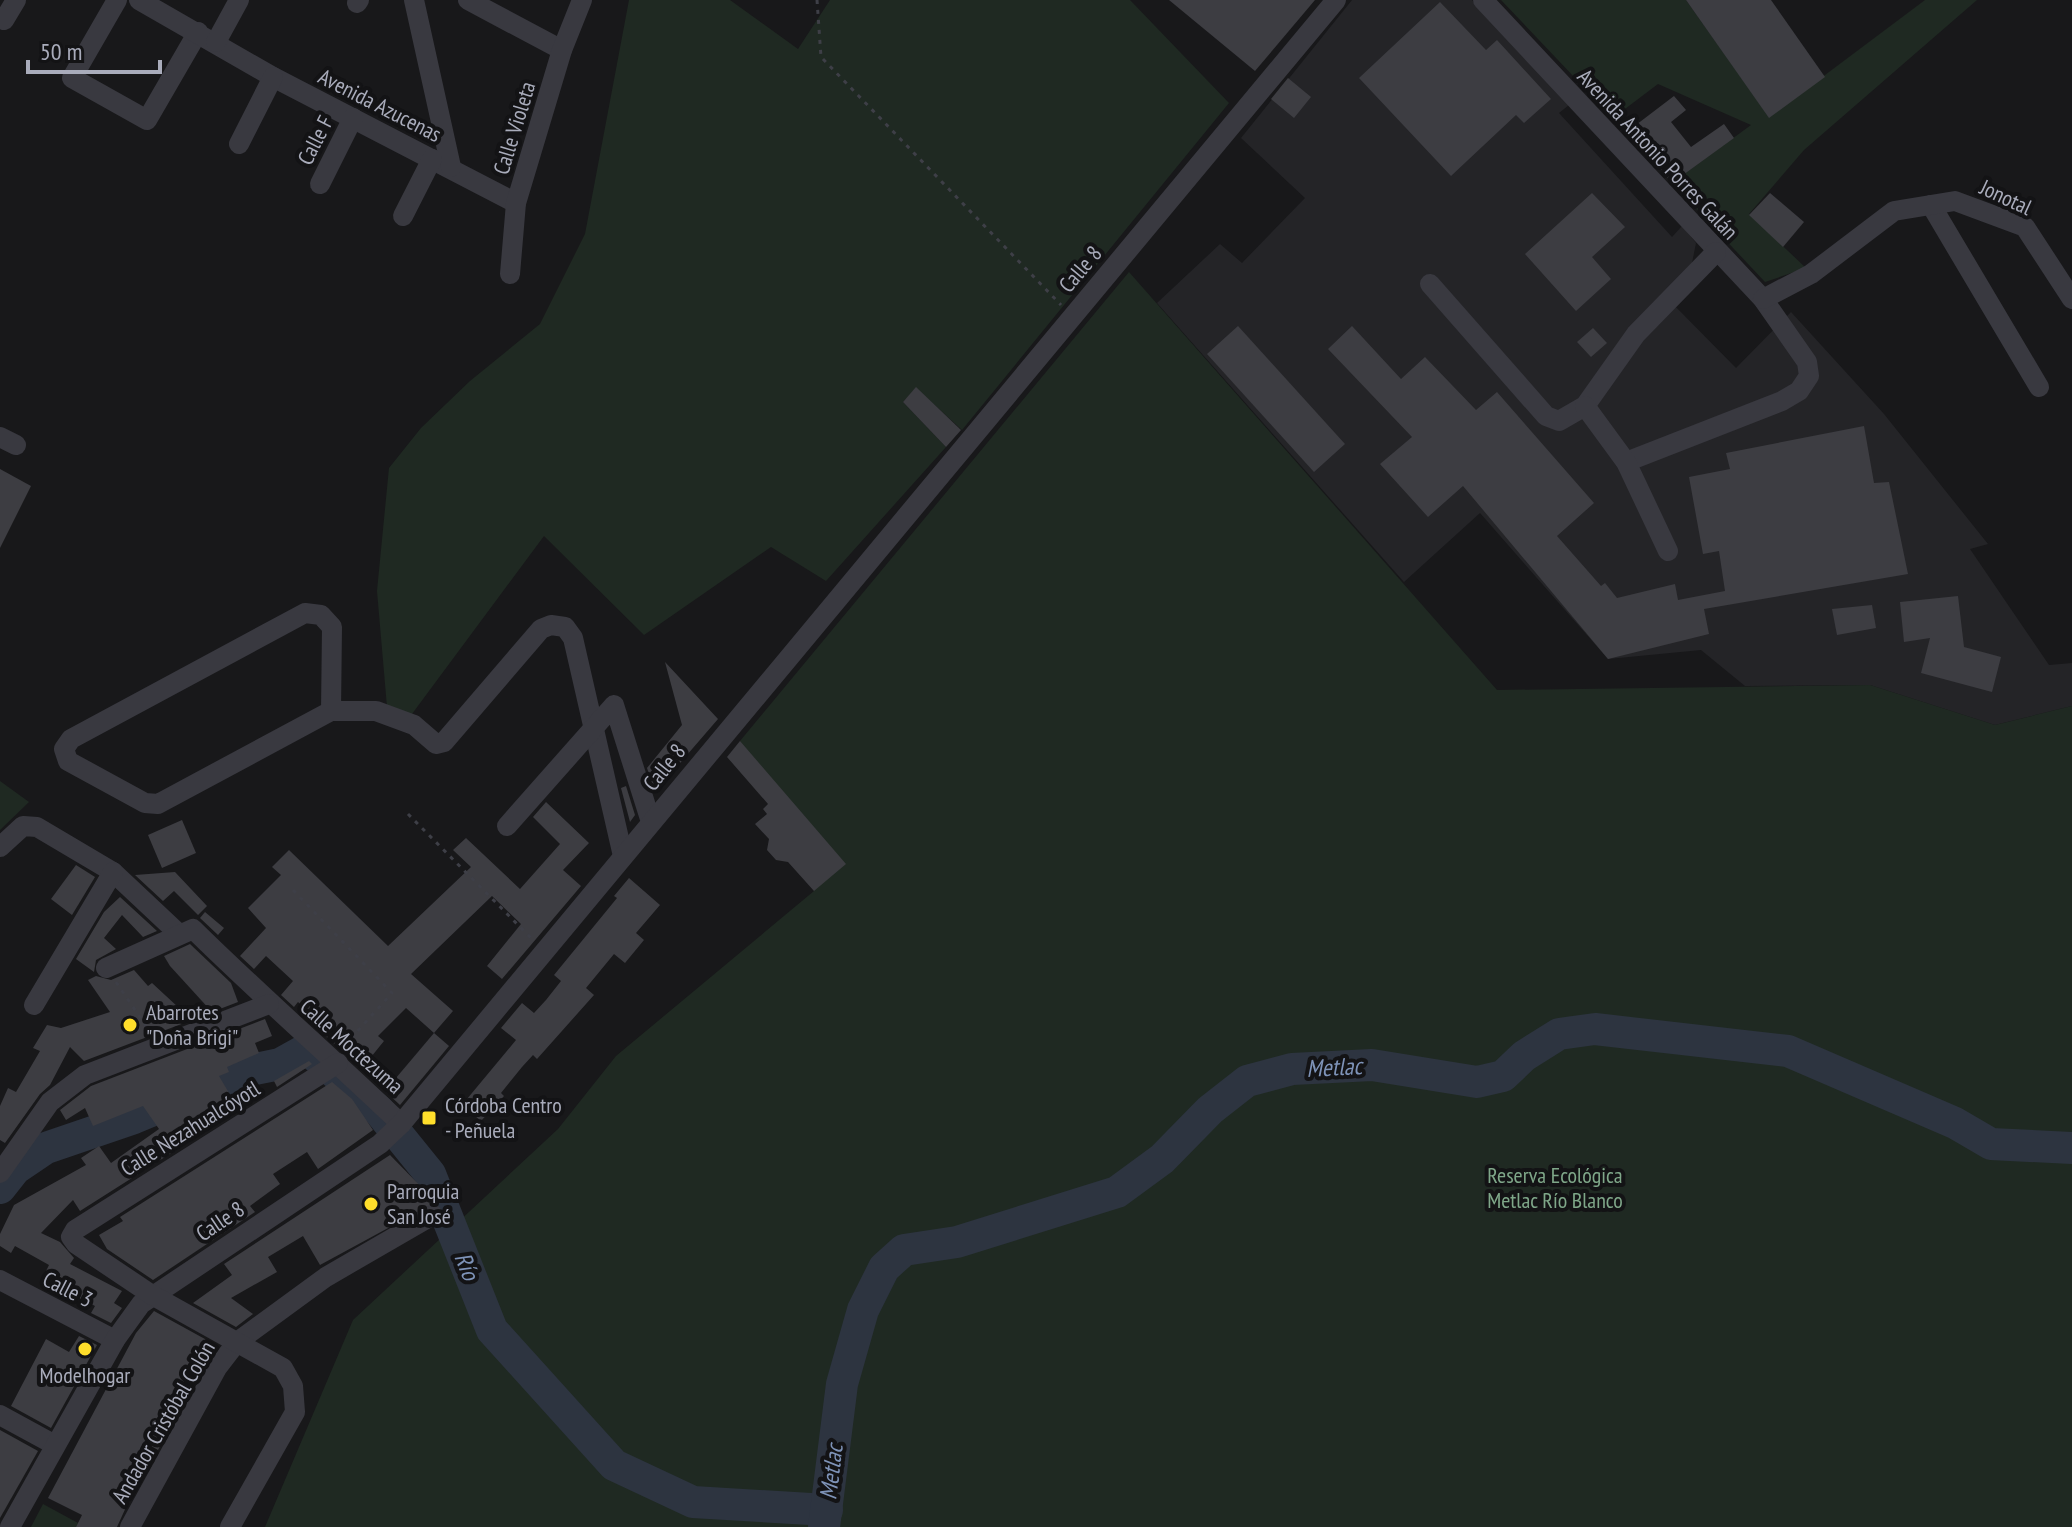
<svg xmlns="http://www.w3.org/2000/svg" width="2072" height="1527" viewBox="0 0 2072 1527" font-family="'PT Sans Narrow',sans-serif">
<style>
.built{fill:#242427}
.green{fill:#1f2922}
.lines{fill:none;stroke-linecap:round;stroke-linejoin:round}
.river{stroke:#2d3440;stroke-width:32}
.building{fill:#3d3d42}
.path{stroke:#3e3f47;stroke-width:3;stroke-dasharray:4 6;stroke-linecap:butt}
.minor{stroke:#393940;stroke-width:20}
.poi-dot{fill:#ffde2b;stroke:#131315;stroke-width:3}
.labels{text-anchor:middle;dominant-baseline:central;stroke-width:8;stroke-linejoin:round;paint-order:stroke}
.street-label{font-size:22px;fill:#a9acbb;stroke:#131315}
.poi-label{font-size:22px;fill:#a9acbb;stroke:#131315;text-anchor:start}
.park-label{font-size:22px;fill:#7fa789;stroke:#131315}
.water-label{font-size:24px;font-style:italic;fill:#7e93b8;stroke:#131315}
</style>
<rect width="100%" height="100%" fill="#18181a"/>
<!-- built -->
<path class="built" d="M1352,0H1472L1569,105L1559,113L1672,237L1682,226L1696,243L1690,273L1668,299L1736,368L1791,312L1884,414L1988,544L1970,549L2049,665L2072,663V706L1995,725L1870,685L1745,686L1701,650L1608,659L1480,513L1404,582L1157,303L1220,244L1242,263L1305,198L1241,138Z"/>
<!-- green -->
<g class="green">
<path d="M629,0H730L798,49L830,0H1130L1229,103L962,430L916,388L903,402L946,447L826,581L771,547L644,635L544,536L409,718L387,707L377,591L389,468L421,428L470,381L540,324L585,234Z"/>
<path d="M1501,0H1686L1769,117L1925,0H1977L1804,150L1749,214L1806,268L1765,282L1672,183L1751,125L1658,84L1613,118Z"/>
<path d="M1129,272L1497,690L1870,685L1995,725L2072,706V1527H265L353,1320L558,1129L616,1056L814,891L740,741Z"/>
<path d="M0,781L29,802L0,830Z"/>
<path d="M43,1504L78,1523L76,1527H31Z"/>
</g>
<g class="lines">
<!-- river -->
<g class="river">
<path d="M0,1188L15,1169L46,1148L134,1118L250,1070L280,1064L307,1049L379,1111L430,1174L492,1330L614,1465L693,1502L827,1510"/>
<path d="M824,1527L842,1384L863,1310L884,1268L904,1250L957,1242L1117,1192L1162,1159L1210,1110L1247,1081L1292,1069L1372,1065L1477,1082L1503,1076L1524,1056L1559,1034L1595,1029L1788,1051L1955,1123L1991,1144L2072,1148"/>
</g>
</g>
<!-- building -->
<g class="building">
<path d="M1169,0H1315L1255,71Z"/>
<path d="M1686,0H1771L1825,77L1769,118Z"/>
<path d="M1440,2L1486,50L1497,40L1551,99L1524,123L1516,115L1451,176L1359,78Z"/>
<path d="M1288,78L1311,97L1294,118L1271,99Z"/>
<path d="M1674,96L1686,110L1671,122L1691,147L1724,124L1734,138L1672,183L1628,131Z"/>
<path d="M1592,193L1625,227L1592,257L1611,279L1576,311L1525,254Z"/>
<path d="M1770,193L1804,222L1783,247L1749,215Z"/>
<path d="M1238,326L1345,444L1314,472L1207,354Z"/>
<path d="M1352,326L1401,379L1425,357L1476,410L1497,392L1594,503L1557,536L1601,586L1605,583L1617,598L1675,584L1678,600L1725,591L1719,551L1703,554L1689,477L1730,469L1726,453L1864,426L1874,483L1889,482L1908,574L1704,609L1709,634L1608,659L1463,486L1428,517L1380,464L1412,437L1328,349Z"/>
<path d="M1593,328L1607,343L1591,357L1577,342Z"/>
<path d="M916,387L961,430L946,447L903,402Z"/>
<path d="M0,469L31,486L0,548Z"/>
<path d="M1958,596L1964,647L2001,657L1992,692L1921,673L1930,638L1904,642L1900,602Z"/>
<path d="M1872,605L1876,628L1837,635L1832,609Z"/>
<path d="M665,662L718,719L655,792L647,768L682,725Z"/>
<path d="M740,741L846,864L814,891L788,862L776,860L767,850L769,839L755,824L767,814L763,809L768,804L727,757Z"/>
<path d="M626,786L635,815L630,822L621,788Z"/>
<path d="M546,802L589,843L563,870L581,886L502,979L487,966L521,924L492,896L411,974L453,1011L434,1033L406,1008L378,1036L384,1041L367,1062L344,1041L338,1047L314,1026L318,1020L298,1002L294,1007L281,995L293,981L266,956L254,969L240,956L266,928L248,908L281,875L272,867L289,850L388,946L471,867L453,850L466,838L520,889L560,844L533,817Z"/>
<path d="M182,820L196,853L162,868L148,835Z"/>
<path d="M76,865L95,877L72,915L51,899Z"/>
<path d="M175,872L207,906L198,915L174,891L163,901L135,875Z"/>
<path d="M629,878L660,905L636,933L644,940L625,963L614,954L586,988L594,995L537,1059L533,1055L522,1067L501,1093L504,1096L481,1121L462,1105L516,1040L501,1028L522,1003L534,1013L546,1000L561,981L554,975L617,898L614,896Z"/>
<path d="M120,897L157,931L143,937L122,915L104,938L116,949L96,960L94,972L76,959L104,912Z"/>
<path d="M205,912L224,928L218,935L200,918Z"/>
<path d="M190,944L231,983L238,1002L212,1012L170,966L164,956Z"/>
<path d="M134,970L148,986L152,983L192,1020L84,1061L70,1047L50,1085L40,1094L5,1143L0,1140V1106L8,1088L16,1092L40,1051L33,1048L47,1025L61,1028L110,1012L88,980L96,976L111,980Z"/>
<path d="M265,1019L272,1036L255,1043L259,1053L227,1067L229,1072L219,1076L239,1110L80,1211L73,1200L41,1233L60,1242L74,1258L70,1264L122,1291L114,1303L122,1308L111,1323L91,1313L95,1306L58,1287L63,1279L46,1271L49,1265L15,1246L11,1253L0,1246V1234L14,1205L86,1165L81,1158L99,1146L111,1163L159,1129L143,1106L93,1126L85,1108L66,1120L60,1110L91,1086Z"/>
<path d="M434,1033L449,1046L400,1105L385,1091Z"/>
<path d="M309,1061L312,1064L277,1087L274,1081Z"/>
<path d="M332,1082L352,1099L373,1130L318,1169L307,1152L273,1174L280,1184L250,1206L255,1212L153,1280L107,1249L99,1235L123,1221L120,1217Z"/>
<path d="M390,1155L436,1202L320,1265L303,1236L268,1257L277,1272L231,1298L253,1314L236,1327L193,1303L232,1275L224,1264Z"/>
<path d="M154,1311L214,1344L198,1377L189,1372L180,1390L171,1406L179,1410L158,1450L151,1446L116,1499L127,1505L117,1527H76L82,1515L48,1498L136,1333Z"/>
<path d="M79,1336L97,1345L51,1428L11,1406L46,1339L69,1352Z"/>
<path d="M0,1430L38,1451L0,1518Z"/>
</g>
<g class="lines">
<!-- path -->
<g class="path">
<path d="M817,0L821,57L1061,305"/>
<path d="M408,814L532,939"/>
<path d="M293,890L392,993L343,1047"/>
<path d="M116,982L150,1032"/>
</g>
<!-- minor -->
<g class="minor">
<path d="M117,0L72,78L147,120L198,32"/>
<path d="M139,0L273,77L516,203"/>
<path d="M414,0L451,167"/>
<path d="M468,0L562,50"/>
<path d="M1483,0L1763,299L1807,362L1809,376L1799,391L1782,401L1626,462"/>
<path d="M357,3L359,0"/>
<path d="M4,20L16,0"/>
<path d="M216,42L239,0"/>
<path d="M239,144L273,77"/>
<path d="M320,184L353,118"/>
<path d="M1931,205L2039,387"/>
<path d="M403,216L432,159"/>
<path d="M510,274L516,203L562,50L582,0"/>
<path d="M1430,284L1546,416L1559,421L1585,406L1636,334L1716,252"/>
<path d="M1763,299L1811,274L1894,211L1955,201L2025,227L2072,299"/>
<path d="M1585,406L1626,462L1668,551"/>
<path d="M0,437L16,445"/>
<path d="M331,711L332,627L321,615L305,613L71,739L64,749L68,761L145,803L158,804L331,711H376L414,725L436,744L444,742L541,629L551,625L565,627L573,638L623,856"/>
<path d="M507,826L614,705L651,822"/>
<path d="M0,847L23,826L37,827L113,872L178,933"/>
<path d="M106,968L193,929C261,996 332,1058 401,1124"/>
<path d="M34,1005L113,872"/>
<path d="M0,1173L50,1102L85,1075L269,1004"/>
<path d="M0,1280L115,1340"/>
<path d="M0,1415L55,1445"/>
<path d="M10,1527L115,1340L141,1304L380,1144L401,1124L1336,0"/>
<path d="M130,1527L217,1368L237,1342L326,1277L433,1215"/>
<path d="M230,1527L295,1412L293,1386L283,1368L152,1295L76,1244L71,1237L75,1230L338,1063"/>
</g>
</g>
<!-- markers -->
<g class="poi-dot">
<circle cx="130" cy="1025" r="8"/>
<rect x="421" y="1110" width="16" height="16" rx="4"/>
<circle cx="371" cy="1204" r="8"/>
<circle cx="85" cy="1349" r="8"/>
</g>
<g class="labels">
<!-- street labels -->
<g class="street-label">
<text transform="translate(380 105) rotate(27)">Avenida Azucenas</text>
<text transform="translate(514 128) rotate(-73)">Calle Violeta</text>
<text transform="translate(315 140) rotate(-63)">Calle F</text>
<text transform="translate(1658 154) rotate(47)">Avenida Antonio Porres Galán</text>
<text transform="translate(2006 197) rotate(25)">Jonotal</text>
<text transform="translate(1080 269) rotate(-50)">Calle 8</text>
<text transform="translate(664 767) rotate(-51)">Calle 8</text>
<text transform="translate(352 1046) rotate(42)">Calle Moctezuma</text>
<text transform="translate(190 1128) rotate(-32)">Calle Nezahualcóyotl</text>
<text transform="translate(220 1221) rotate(-34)">Calle 8</text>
<text transform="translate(68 1289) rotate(27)">Calle 3</text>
<text transform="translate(163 1422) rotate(-60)">Andador Cristóbal Colón</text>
</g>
<!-- poi labels -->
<g class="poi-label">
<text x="146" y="1012">Abarrotes<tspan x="146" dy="25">"Doña Brigi"</tspan></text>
<text x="445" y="1105">Córdoba Centro<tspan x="445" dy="25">- Peñuela</tspan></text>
<text x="387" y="1191">Parroquia<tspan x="387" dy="25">San José</tspan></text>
<text x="85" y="1375" text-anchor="middle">Modelhogar</text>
</g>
<!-- park labels -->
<g class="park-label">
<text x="1555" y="1175">Reserva Ecológica<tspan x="1555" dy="25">Metlac Río Blanco</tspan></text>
</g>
<!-- water labels -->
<g class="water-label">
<text transform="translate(1334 1067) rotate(-3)">Metlac</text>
<text transform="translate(467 1266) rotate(68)">Río</text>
<text transform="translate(831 1472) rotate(-83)">Metlac</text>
</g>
</g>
<!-- scale -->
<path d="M28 60v12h132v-12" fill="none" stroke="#a9acbb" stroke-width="4"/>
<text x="40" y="60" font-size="24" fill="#a9acbb" stroke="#131315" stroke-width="6" paint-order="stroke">50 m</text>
</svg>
